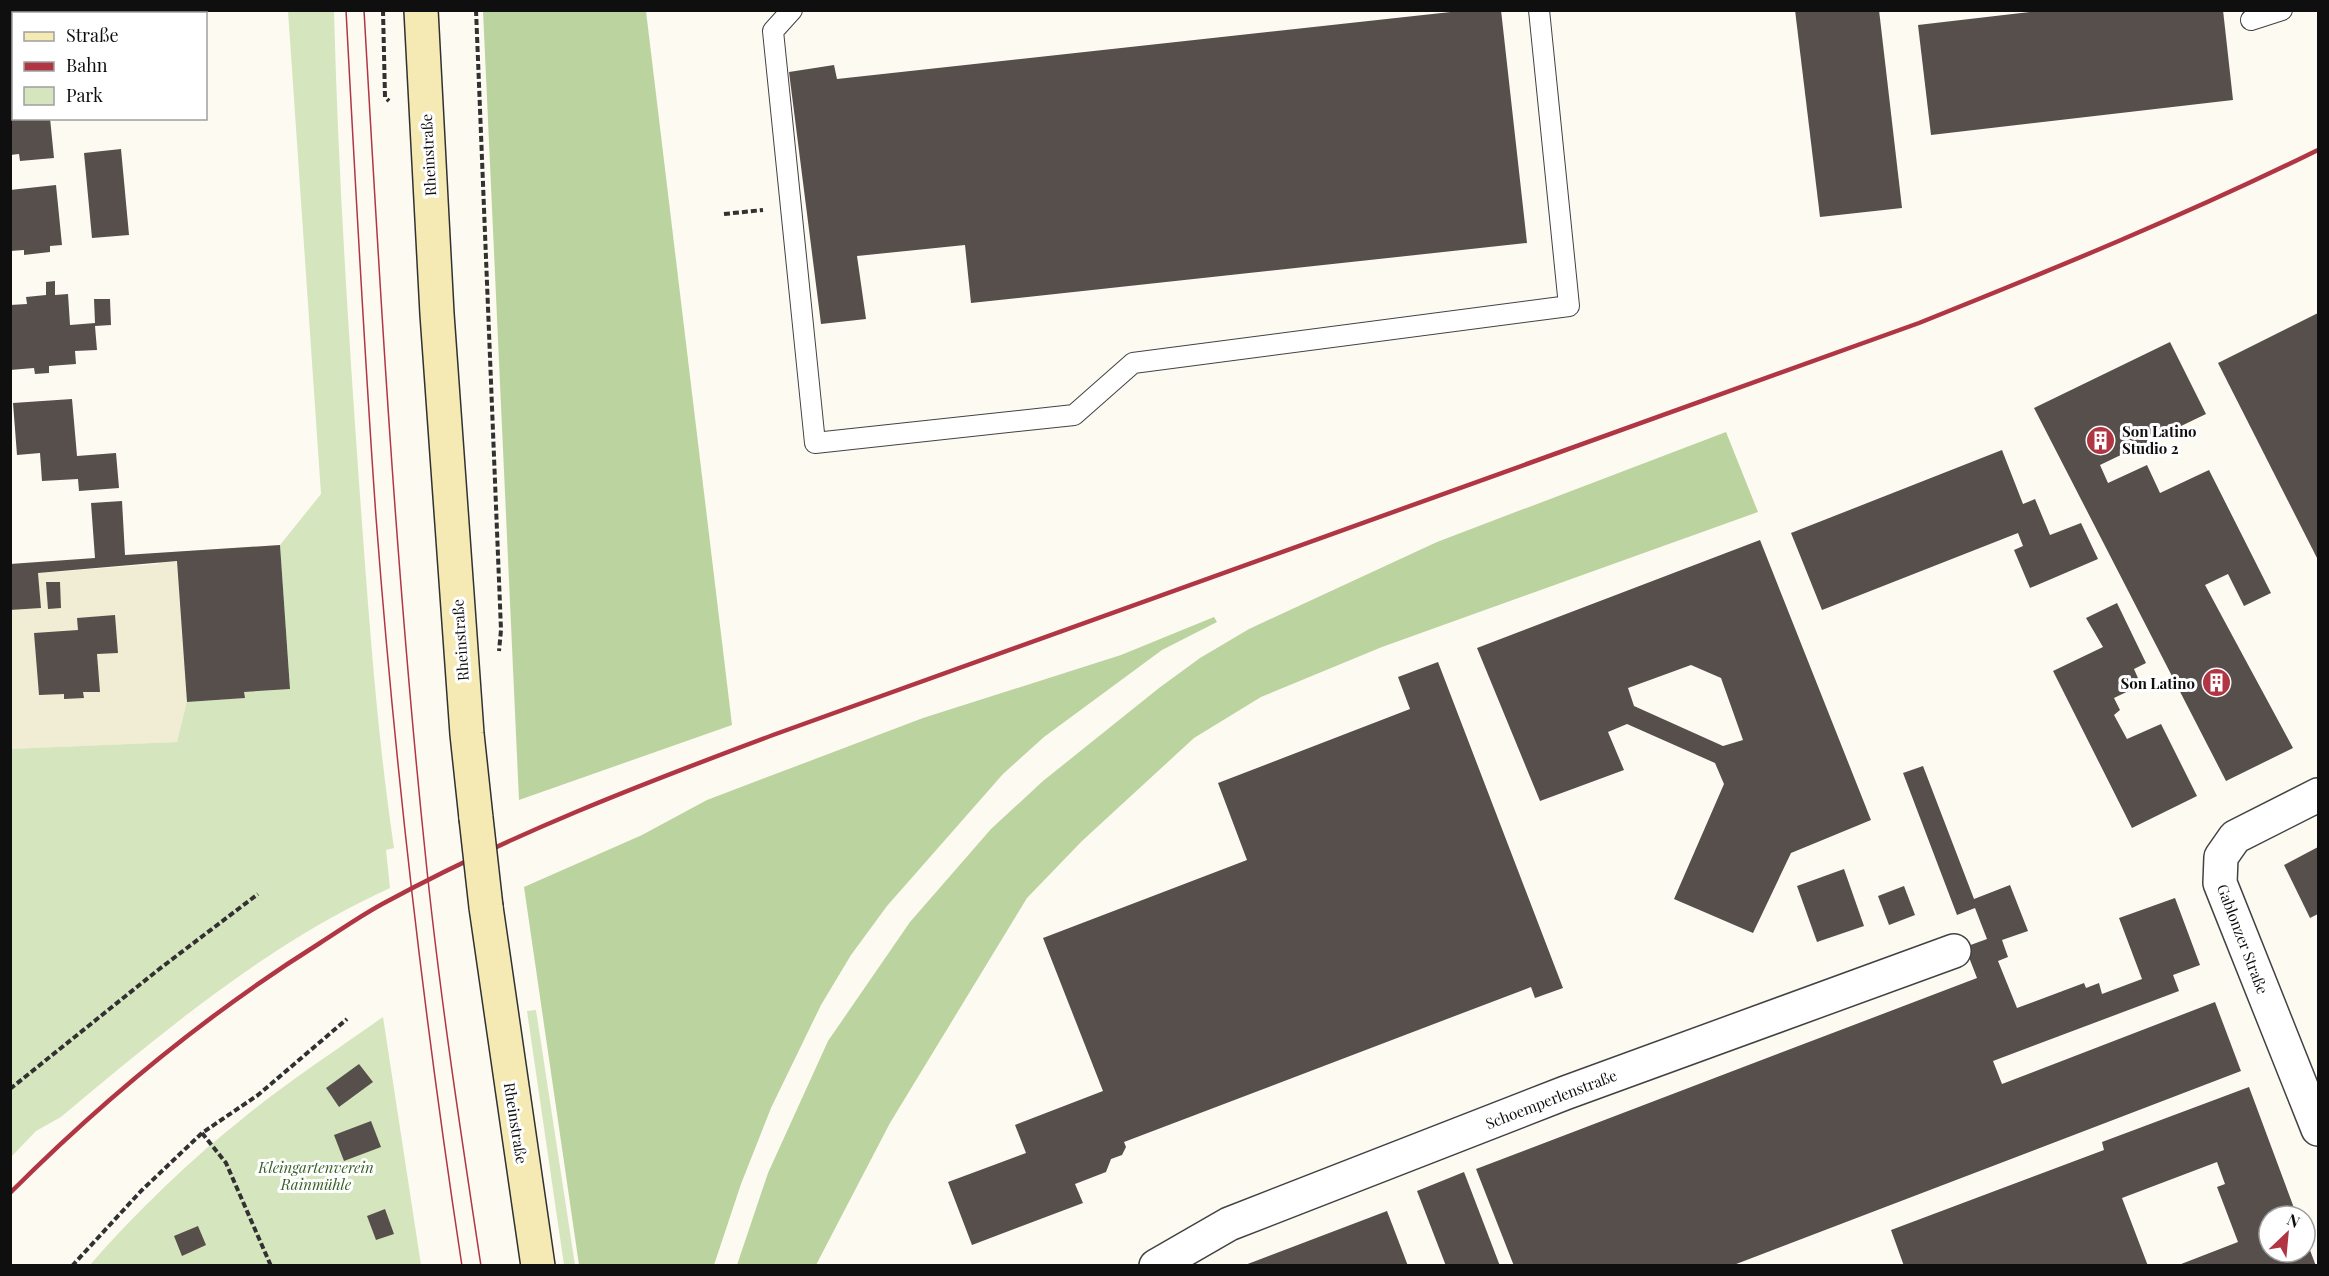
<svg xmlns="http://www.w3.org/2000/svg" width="2329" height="1276" viewBox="0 0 2329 1276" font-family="'Playfair Display',serif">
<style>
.farmland{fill:#f1edd4}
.green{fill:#d5e5be}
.forest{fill:#bbd49f}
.building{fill:#564f4c;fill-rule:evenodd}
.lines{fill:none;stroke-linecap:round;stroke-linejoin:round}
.lane-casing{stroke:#424242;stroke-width:22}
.street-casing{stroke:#424242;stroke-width:36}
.secondary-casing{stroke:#313131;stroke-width:36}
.path{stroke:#313131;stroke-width:4;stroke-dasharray:6 3;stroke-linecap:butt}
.lane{stroke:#fff;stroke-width:20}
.street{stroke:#fff;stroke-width:33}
.secondary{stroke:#f6eab4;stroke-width:33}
.tram{stroke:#b03644;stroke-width:1.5}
.rail{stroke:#b03644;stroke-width:4.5}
.secondary-bridge-casing{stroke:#313131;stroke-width:36;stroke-linecap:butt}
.secondary-bridge{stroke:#f6eab4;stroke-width:33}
.labels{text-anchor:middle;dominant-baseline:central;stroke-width:6;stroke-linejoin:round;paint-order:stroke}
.street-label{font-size:15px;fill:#0f0f0f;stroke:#fff}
.poi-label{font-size:15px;font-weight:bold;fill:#0f0f0f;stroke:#fff;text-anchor:start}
.park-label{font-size:15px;font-style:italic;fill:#366026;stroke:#fff}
</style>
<rect width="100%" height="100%" fill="#fdfaf2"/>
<!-- farmland -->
<path class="farmland" d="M280,545L290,689L244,692L245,698L188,702L177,742L11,749L10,610L41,608L38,573L159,564L158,553Z"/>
<!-- green -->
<g class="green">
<path d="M288,11H334C338,168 348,325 359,482C368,604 376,727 394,848L386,850L390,888C267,944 164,1031 61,1117L36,1131L11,1157L10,749L177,742L187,702L244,698V692L290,689L280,545L321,494Z"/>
<path d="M536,1010L575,1265H564L527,1011Z"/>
<path d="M383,1017L421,1265L89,1266C137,1211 190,1160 247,1115C290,1080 338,1049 383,1017Z"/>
</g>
<!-- forest -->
<g class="forest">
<path d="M483,11H646L732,725L519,800Z"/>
<path d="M1726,432L1758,512L1382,647L1261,697L1194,738L1082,841L1027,898L890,1123L816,1265H737L768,1173L828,1041L910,922L991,829L1043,781L1159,688L1200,658L1249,629L1437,542Z"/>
<path d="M1214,617L1217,622L1162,650L1044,737L1003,774L887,906L851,955L821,1005L771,1108L741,1184L714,1265H579L524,887L642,835L707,800L923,718L1121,655Z"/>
</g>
<!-- building -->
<g class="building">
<path d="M10,10H50V14H14V56H10Z"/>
<rect x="89" y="10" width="44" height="4"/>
<path d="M1469,10H1501L1527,243L971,303L965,245L857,256L866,319L821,324L789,72L834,65L837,79Z"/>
<path d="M1795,10H1879L1902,208L1820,217Z"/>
<path d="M2047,10H2223L2233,100L1931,135L1918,25Z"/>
<path d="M14,92V118H50L54,158L20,161L19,154L10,155V93Z"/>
<path d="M121,149L129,235L92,238L84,153Z"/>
<path d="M56,185L62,245L50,246V252L24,255V250L10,251V190Z"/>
<path d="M55,281V295L68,294L70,325L95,323L94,299H110L111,325L95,326L97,350L75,351L76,364L49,366V373L35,374L34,368L10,370V305L27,304L26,297L46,295V282Z"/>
<path d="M2318,313V560L2218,363Z"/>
<path d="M2170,342L2206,414L2100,465L2108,483L2147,465L2160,493L2209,470L2271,593L2244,606L2228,574L2205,585L2293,748L2226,781L2034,408Z"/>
<path d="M72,399L77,456L116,453L119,488L79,491L78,479L42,481L40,453L17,455L13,403Z"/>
<path d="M2002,450L2023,504L2035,499L2050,535L2081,523L2098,559L2030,588L2014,550L2023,546L2018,533L1822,610L1791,533Z"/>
<path d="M122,501L125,555L280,545L290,689L244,692L245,698L187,702L177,561L38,573L41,608L10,610V564L95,558L91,503Z"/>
<path d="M1760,540L1871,820L1791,853L1753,933L1674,899L1724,784L1715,763L1627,724L1608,732L1624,770L1540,801L1477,648ZM1691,665L1721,678L1743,740L1723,746L1634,706L1628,688Z"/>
<path d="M46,582H60L61,608L48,609Z"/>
<path d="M2117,603L2146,663L2134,669L2141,685L2114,698L2120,710L2114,715L2127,739L2161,724L2197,796L2132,828L2053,671L2103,647L2086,618Z"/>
<path d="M115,615L118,653L97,654L100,692H83L84,698L64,699V694L39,695L34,633L78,630L77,618Z"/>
<path d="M1438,662L1563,988L1535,998L1531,987L1124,1142L1126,1147L1122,1155L1111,1159L1106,1172L1075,1184L1083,1203L972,1245L948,1182L1026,1153L1015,1125L1103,1091L1043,938L1247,860L1218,783L1410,709L1398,677Z"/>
<path d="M1923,766L1974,899L2010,885L2028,931L2002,940L2008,957L1998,961L2017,1008L2084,983L2086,988L2099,983L2102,994L2142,979L2119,918L2175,898L2200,965L2173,975L2179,991L1993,1061L2002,1084L2215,1002L2241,1071L1731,1266H1514L1476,1169L1977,978L1965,947L1987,939L1975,908L1957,915L1903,773Z"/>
<path d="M2318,847V914L2310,918L2284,865Z"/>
<path d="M1844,869L1864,926L1817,942L1797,886Z"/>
<path d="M1904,886L1915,915L1889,925L1878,896Z"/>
<path d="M359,1064L373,1082L339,1107L326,1088Z"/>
<path d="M2249,1087L2297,1216H2269V1252H2305V1237L2316,1266H2176L2238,1242L2217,1187L2225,1184L2217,1162L2122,1198L2148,1266H1904L1891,1230L2104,1150L2102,1142Z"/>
<path d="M371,1121L381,1147L344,1161L334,1135Z"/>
<path d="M1464,1172L1500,1266H1446L1417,1191Z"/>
<path d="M385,1209L394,1234L376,1240L367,1216Z"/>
<path d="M1387,1211L1408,1266H1245V1265Z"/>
<path d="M198,1226L206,1245L182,1256L174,1236Z"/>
</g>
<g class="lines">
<defs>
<g id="lane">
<path d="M792,10L773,31L815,443L1074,415L1133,363L1569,306L1539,10"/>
<path d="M2251,20L2282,10"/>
</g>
<g id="street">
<path d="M2318,795L2235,837L2221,857L2220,883L2318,1129"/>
<path d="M1156,1266L1229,1224L1565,1093L1954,951"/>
</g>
<g id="secondary">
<path d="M421,10L437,314L467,734L476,818"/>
<path d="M486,907L538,1266"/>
</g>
</defs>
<!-- lane casing -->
<use href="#lane" class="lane-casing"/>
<!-- street casing -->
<use href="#street" class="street-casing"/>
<!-- secondary casing -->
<use href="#secondary" class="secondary-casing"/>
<!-- path -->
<g class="path">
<path d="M383,10L385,97L389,101"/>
<path d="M476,10L501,630L499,651"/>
<path d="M724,214L763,210"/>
<path d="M10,1089L158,970L258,894"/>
<path d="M202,1133L226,1163L271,1266"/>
<path d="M72,1266L141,1191L202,1133L258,1095L347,1019"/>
</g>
<!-- lane -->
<use href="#lane" class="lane"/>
<!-- street -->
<use href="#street" class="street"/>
<!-- secondary -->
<use href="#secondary" class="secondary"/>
<!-- tram -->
<g class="tram">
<path d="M346,10C355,179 364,348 376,517C395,767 424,1017 462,1266"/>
<path d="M364,10C380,291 396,572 425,851C439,990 460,1128 481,1266"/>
</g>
<!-- rail -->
<path class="rail" d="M10,1193C105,1098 207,1014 320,943C342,929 363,914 386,902C509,835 642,784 773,735L1919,323C2054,269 2188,214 2318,150"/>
<defs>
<path id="secondary-bridge" d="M476,818L486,907"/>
</defs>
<!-- secondary-bridge casing -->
<use href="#secondary-bridge" class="secondary-bridge-casing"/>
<!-- secondary-bridge -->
<use href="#secondary-bridge" class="secondary-bridge"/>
</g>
<!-- icons -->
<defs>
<symbol id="building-disc" viewBox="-11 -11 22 22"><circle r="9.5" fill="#b03644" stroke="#fff"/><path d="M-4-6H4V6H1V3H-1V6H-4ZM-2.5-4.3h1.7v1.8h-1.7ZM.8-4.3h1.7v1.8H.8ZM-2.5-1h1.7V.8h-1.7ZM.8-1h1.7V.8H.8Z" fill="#fff"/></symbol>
</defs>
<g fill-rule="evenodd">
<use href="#building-disc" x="2084" y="424" width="33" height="33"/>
<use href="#building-disc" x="2200" y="666" width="33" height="33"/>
</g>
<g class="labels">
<!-- street labels -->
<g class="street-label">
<text transform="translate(428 155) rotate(-93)">Rheinstraße</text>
<text transform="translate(460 640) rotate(-94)">Rheinstraße</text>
<text transform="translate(2243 939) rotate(69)">Gablonzer Straße</text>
<text transform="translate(1551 1099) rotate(-21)">Schoemperlenstraße</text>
<text transform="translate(516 1123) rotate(81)">Rheinstraße</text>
</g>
<!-- poi labels -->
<g class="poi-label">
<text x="2122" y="431">Son Latino<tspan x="2122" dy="17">Studio 2</tspan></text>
<text x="2195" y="683" text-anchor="end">Son Latino</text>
</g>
<!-- park labels -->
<g class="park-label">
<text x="316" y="1167">Kleingartenverein<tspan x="316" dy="17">Rainmühle</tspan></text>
</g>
</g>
<!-- border -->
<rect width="2329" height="1276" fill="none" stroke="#0f0f0f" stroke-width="24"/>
<!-- legend -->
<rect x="12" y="12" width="195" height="108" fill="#ffffff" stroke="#9f9f9f" stroke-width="1.5"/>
<rect x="24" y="32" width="30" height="9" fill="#f6eab4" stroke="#9f9f9f" stroke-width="1.5"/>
<text x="66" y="42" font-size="18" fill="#0f0f0f">Straße</text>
<rect x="24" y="62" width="30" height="9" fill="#b03644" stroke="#9f9f9f" stroke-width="1.5"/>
<text x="66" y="72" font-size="18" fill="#0f0f0f">Bahn</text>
<rect x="24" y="87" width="30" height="18" fill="#d5e5be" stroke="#9f9f9f" stroke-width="1.5"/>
<text x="66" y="102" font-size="18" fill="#0f0f0f">Park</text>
<!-- north arrow -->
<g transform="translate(2287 1234) rotate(26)"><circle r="28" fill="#ffffff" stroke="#9f9f9f" stroke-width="1.5"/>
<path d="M0-4.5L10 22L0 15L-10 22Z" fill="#b03644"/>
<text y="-9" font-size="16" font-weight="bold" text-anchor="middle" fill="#0f0f0f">N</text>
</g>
</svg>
